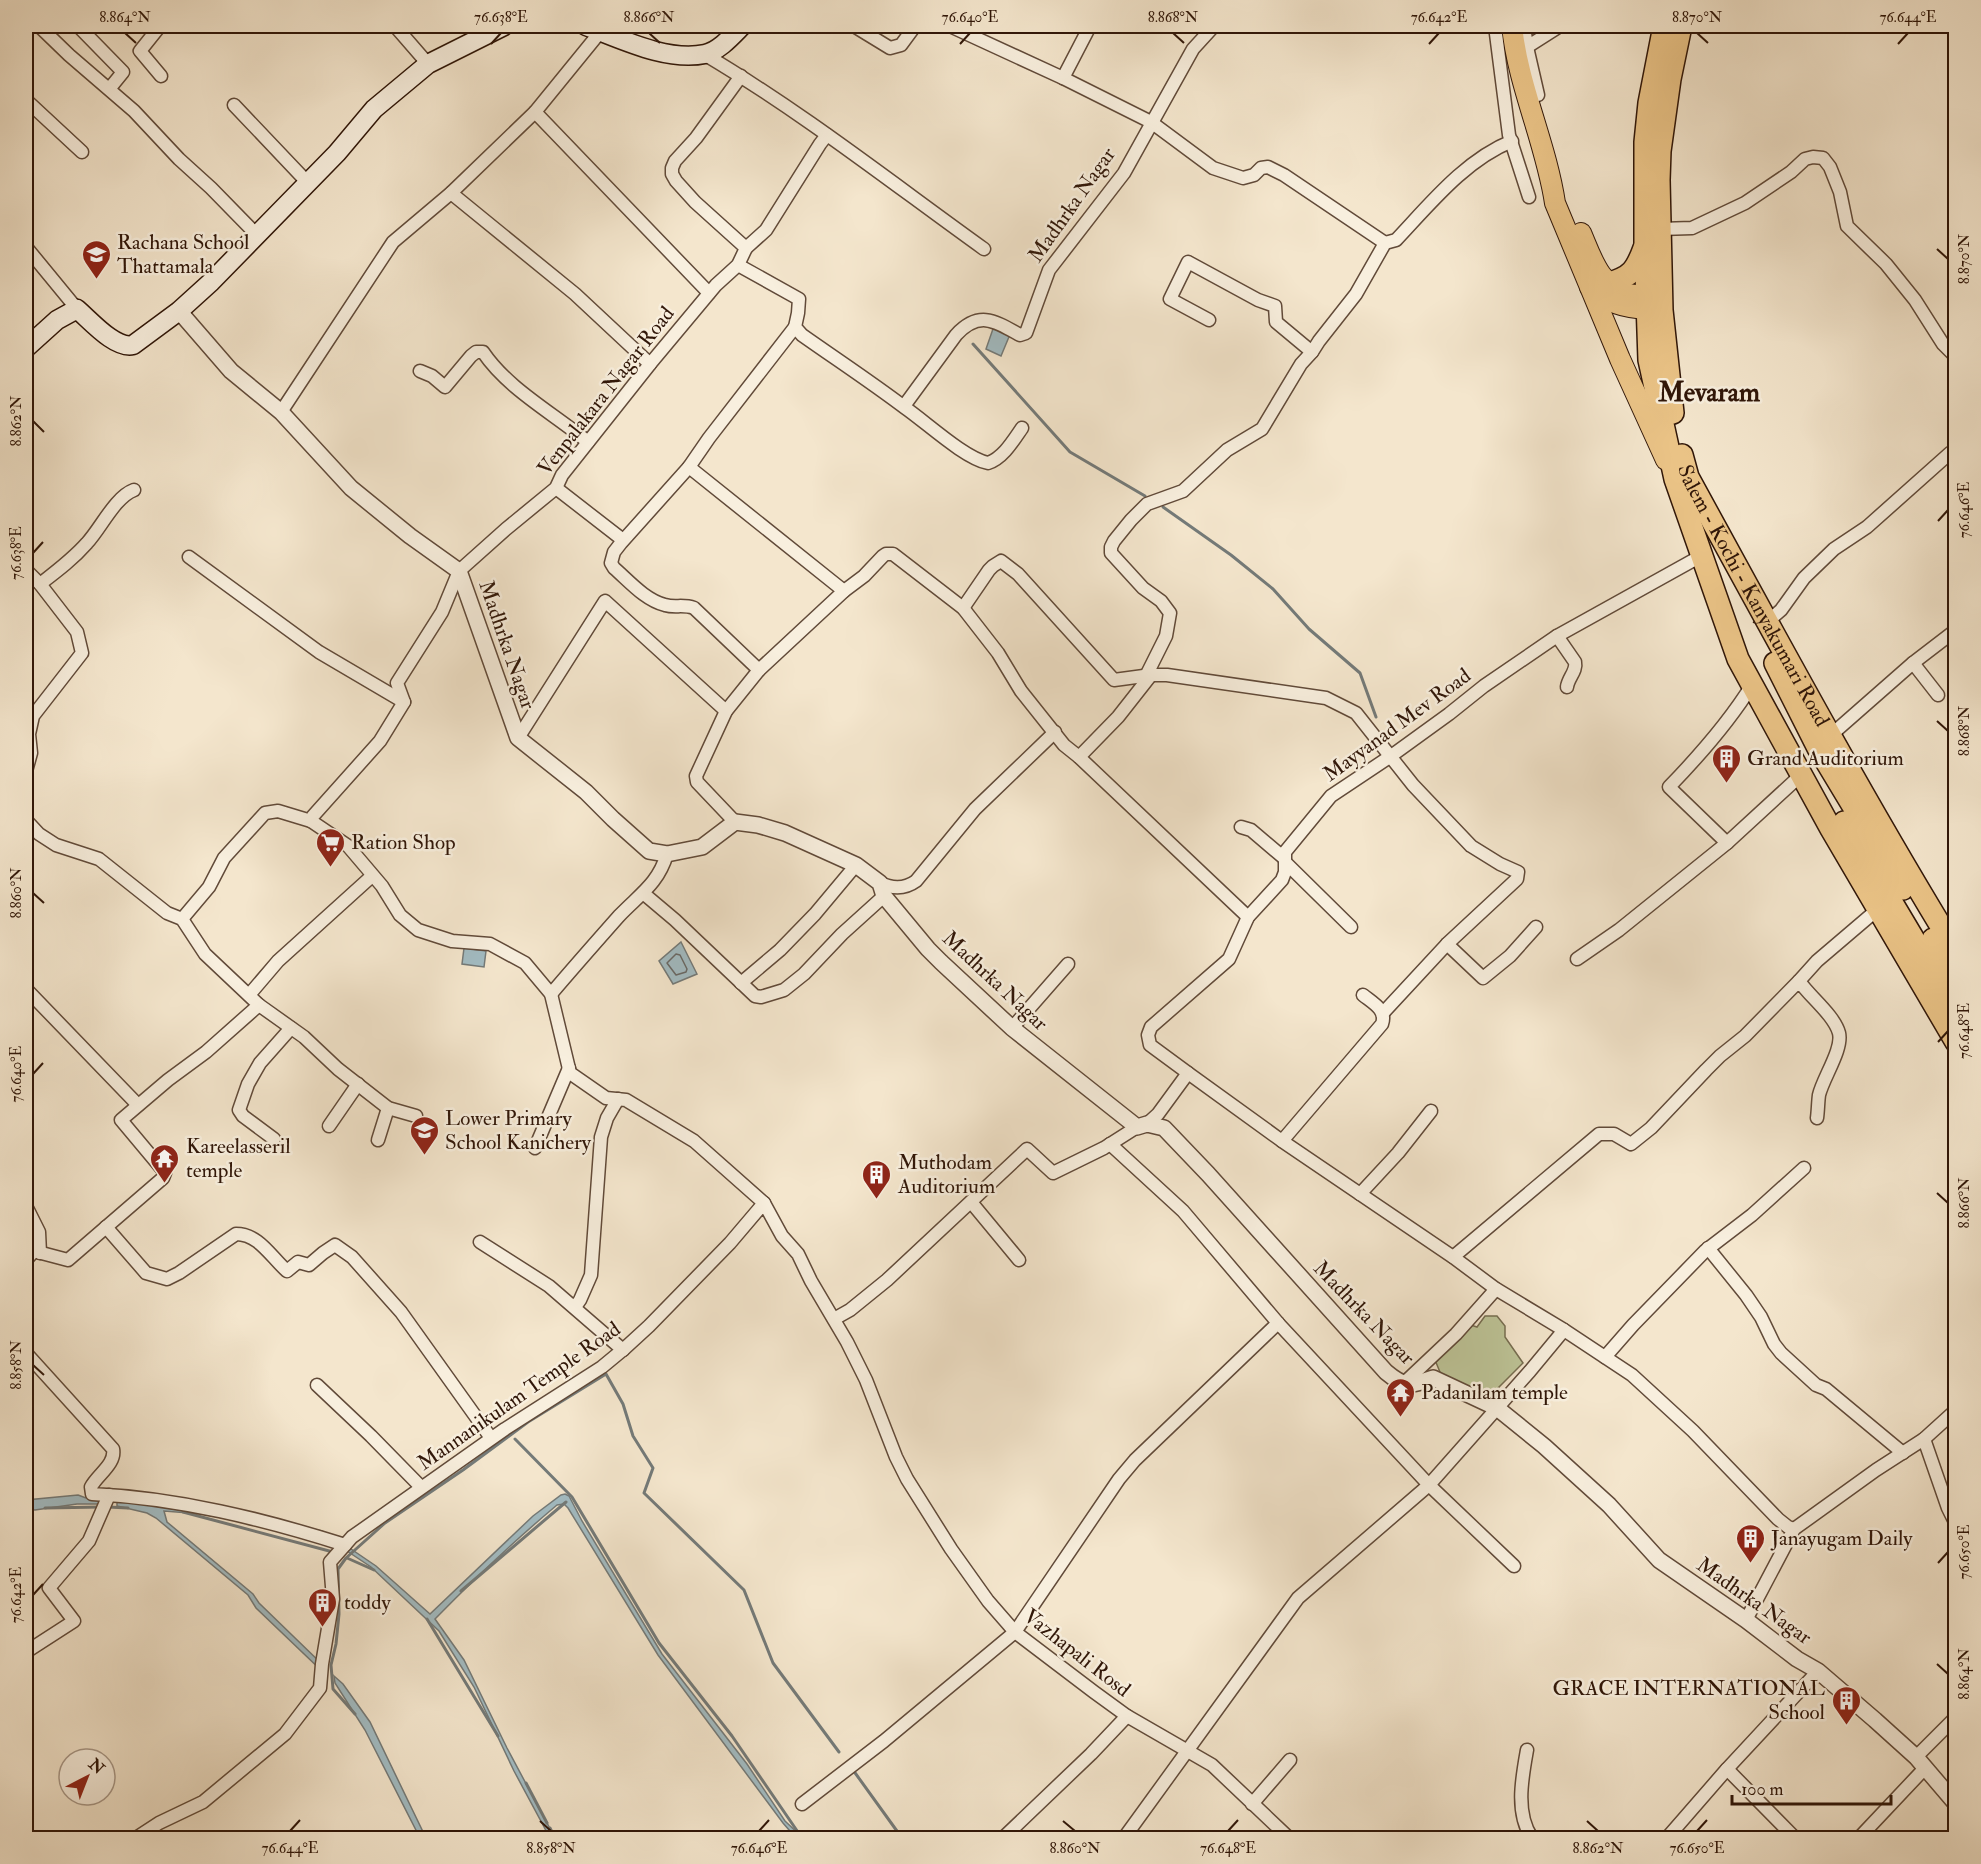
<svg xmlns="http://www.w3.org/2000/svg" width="1981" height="1864" viewBox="0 0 1981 1864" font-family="'IM FELL Double Pica',serif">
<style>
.green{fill:#bdc497;stroke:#766d50;stroke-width:1.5}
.water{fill:#a2bcc3;stroke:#747a78;stroke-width:1.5}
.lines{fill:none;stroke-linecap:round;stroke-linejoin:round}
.shore{stroke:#696966;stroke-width:1.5}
.stream{stroke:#747a78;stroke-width:3}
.minor-casing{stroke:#614a39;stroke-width:15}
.tertiary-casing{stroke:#614a39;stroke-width:18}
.secondary-casing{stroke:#301608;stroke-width:21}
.primary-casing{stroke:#301608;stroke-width:22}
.trunk-casing{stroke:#301608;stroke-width:24}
.minor{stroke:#f8efde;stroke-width:12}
.tertiary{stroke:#f8efde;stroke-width:15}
.secondary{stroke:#f8efde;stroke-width:18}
.primary{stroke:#eac386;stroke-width:20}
.trunk{stroke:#eac386;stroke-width:21}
.ticks{fill:none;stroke:#301608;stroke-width:2}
.labels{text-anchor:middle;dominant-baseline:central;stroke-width:5;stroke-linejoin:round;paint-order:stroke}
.street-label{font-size:21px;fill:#301608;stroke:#f8efde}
.poi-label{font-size:21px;fill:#301608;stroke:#f8efde;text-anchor:start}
.district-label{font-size:27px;font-weight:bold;fill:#301608;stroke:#f8efde}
.neatline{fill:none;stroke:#301608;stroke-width:2}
.ticks-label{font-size:15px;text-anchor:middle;fill:#301608}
</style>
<rect width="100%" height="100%" fill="#f4e6cd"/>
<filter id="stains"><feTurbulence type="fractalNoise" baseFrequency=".00333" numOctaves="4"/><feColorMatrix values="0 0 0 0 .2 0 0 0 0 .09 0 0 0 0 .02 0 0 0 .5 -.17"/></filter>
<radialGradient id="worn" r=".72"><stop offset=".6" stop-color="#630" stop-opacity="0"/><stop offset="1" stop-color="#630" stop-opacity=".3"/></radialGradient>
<!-- green -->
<path class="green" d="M1485,1316H1497L1505,1326V1337L1523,1363L1487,1399L1442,1377L1435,1360L1471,1325L1477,1327Z"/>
<!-- water -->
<g class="water">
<path d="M994,326L1011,332L1001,356L986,349Z"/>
<path d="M681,942L697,974L673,984L659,961Z"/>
<path d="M464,948L486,951L484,967L462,964Z"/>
<path d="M565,1494L569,1496L582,1521L662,1654L747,1764L785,1821L803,1838H796L783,1823L658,1655L568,1508L564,1504L557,1505C514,1541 474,1579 435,1619L464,1660L507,1748L555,1838H550L514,1771L474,1687L439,1631L371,1567L344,1549L345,1545L376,1566L430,1614L533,1516L561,1495Z"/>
<path d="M78,1495L86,1498L109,1495L112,1504H77L35,1510L26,1509V1500Z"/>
<path d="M117,1498L224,1510L322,1531L341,1541L202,1514L164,1511L167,1522L253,1594L259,1603L325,1667V1674L256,1608L248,1595L156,1518L147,1513L117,1506Z"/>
<path d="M334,1676L343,1684L370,1722L426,1838H420L365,1730L335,1683Z"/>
</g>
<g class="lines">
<!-- shore -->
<path class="shore" d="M676,954L680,955L687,969L686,972L676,975L667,963Z"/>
<!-- stream -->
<g class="stream">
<path d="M973,344L1070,452L1145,496"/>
<path d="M1163,507L1231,555L1273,589L1309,629L1360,673L1376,717"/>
<path d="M515,1439L572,1497L659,1643L732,1736L802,1838"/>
<path d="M108,1507L128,1508"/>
<path d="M45,1508L101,1507"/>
<path d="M183,1512L333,1552"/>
<path d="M347,1558L374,1570"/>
<path d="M461,1591L566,1502"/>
<path d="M427,1619L498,1736"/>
<path d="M355,1714L333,1689L331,1665L336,1644L339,1614L338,1569L346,1558L385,1523L463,1470L528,1422L606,1374L623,1404L633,1436L653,1468L644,1493L744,1590L773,1663L839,1752"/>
<path d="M853,1770L902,1838"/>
<path d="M526,1783L547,1823"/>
<path d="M550,1828L555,1838"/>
</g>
<defs>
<g id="minor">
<path d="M39,26L69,55L134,111L179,159L211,188L257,235"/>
<path d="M78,26L123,72L110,88"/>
<path d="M160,26L140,51L161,76"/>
<path d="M395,26L428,64"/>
<path d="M854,26L890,48L901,45L915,26"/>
<path d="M950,26L1063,78L1151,122L1213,168L1243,178L1254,175L1261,168L1268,167L1284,175L1385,243"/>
<path d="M1495,26L1509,135L1529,197"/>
<path d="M1524,26L1527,47L1560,26"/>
<path d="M1527,47L1538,95"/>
<path d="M704,54C802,112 892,183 984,249"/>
<path d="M741,76L696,138L675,161L672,168V174L676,181L695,202L746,248L738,265L716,285L650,364L562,475L556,488L506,529L459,571L442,612L397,683L404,702L380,741L313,816L311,821L348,846L382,886L400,915L418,930L452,941L490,944L525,963L551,994L570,1073L606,1098L626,1100L694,1141L764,1203"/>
<path d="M1063,78L1090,26"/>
<path d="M26,100L82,152"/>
<path d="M234,105L308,183"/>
<path d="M535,112L709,293"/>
<path d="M451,193L575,294L650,364"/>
<path d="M1660,229L1692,228L1745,203L1791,172L1805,159L1813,157L1823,158L1830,167L1840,192L1847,226L1886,264L1915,300L1943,344L1956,357"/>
<path d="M26,247L77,309"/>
<path d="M746,248L766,230L820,144L827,135"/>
<path d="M738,265L799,299L798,313L795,327L802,335C836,359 871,382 904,407C926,422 964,458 988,463C1003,458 1013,441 1022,428"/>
<path d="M1209,320L1170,299L1188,262L1258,300L1275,306L1276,322L1312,352"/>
<path d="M420,371L432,376L445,387L471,356L476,352H483C508,389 553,413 588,442"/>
<path d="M904,406L956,335C979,310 995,321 1020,335L1026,333L1049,270L1124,173L1193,49L1214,26"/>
<path d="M281,412L393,242L451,193L535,112L601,31"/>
<path d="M689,467L844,591"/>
<path d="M556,488L623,540"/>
<path d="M189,557L319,652L404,702"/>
<path d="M26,570L40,584L77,632L82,653L33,716L29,734L31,753L26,771"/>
<path d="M40,584C57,571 73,559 87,543C101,528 115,497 134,490"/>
<path d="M963,608L989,570L993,566L1001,561L1018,574L1114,680L1151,675H1167L1326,698L1356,713L1413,785L1471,846L1500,864L1518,872L1517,879L1447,944L1383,1013"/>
<path d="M1767,622L1781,610L1804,578L1834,549L1867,527L1950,453L1956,451"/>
<path d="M1557,636L1575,662C1577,671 1568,678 1567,687"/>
<path d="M1913,663L1938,695"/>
<path d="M759,670L694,608C683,604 675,608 665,605C645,600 629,581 614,568L611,563L614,552L621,543L689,467L709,438L795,327"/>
<path d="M1146,676L1166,636L1170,613L1161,601L1143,588L1111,553V547L1114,541L1131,520L1147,504L1183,491L1227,450L1262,429L1301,364L1312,352L1319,341L1356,294L1385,243L1396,240C1430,204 1465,160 1512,141"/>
<path d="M1752,685C1729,722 1700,755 1669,787L1727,843L1801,775"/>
<path d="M1831,735L1913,663L1956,630"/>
<path d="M518,738L605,601L726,711"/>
<path d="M1079,757L1118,717L1151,675"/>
<path d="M26,820L39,834L56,845L99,859L167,913L182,919L205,954L259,1005L206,1052L168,1080L121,1120L162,1169L165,1173L163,1178L68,1260L34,1251L26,1260"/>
<path d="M735,822L697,782L696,776L726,711L759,670L844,591L864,576L883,556L886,554H893L963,608L998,653L1021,691L1064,745L1079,757L1248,917"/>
<path d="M1241,827L1251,830L1284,858"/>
<path d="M1286,863L1351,927"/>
<path d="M880,883C893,889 905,889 916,881L975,809L1055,732"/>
<path d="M643,893L675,920L755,996L761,997L784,990L804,974L842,934L884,896"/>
<path d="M182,919L209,887L224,858L265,813L278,811L311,821"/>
<path d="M1447,944L1483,978L1510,956L1536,927"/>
<path d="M1577,959L1619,930L1727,843"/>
<path d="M1799,981L1817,961L1878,909"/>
<path d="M741,983L780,950L815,914L856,865"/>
<path d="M26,989L138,1105"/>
<path d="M551,994C573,968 596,942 619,916C640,894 658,884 667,854"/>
<path d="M249,995L278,961L372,876"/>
<path d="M259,1005L304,1037L338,1069L388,1108L416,1116"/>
<path d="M1012,1028L1068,964"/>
<path d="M1188,1073L1282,1141L1453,1257L1496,1289L1564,1330L1632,1375L1693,1431L1778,1519L1788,1527L1794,1529L1876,1470L1924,1439L1956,1410"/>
<path d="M1147,1124L1158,1114L1188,1073L1150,1045L1148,1035L1151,1027L1229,959L1248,917L1282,880L1285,872V852L1331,796L1391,756L1449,714L1484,686L1557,636L1701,556"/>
<path d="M329,1126L358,1084"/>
<path d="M274,1139L243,1116L239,1110L248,1084L260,1063L291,1028"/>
<path d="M378,1140L388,1108"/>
<path d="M1282,1141L1382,1024C1387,1010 1373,1003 1363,995"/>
<path d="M1110,1144L1183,1211L1278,1323"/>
<path d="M535,1148L569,1068"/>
<path d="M1360,1194L1398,1153L1431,1111"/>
<path d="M971,1202L1019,1260"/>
<path d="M26,1206L39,1232L40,1253"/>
<path d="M106,1227L146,1273L167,1279L179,1273L236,1234C259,1234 271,1257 287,1271L298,1262L309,1265L323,1253L335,1245L352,1257L401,1312L491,1438"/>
<path d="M480,1242L549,1286L623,1350"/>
<path d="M1708,1248L1746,1295L1761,1317L1774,1344L1781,1353L1816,1385L1826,1389L1903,1453"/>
<path d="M1453,1257L1599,1134H1614L1631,1144L1651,1128L1706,1070L1720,1056L1745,1036L1799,981C1810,997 1834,1015 1839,1033C1843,1049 1823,1078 1819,1095C1818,1102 1818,1111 1817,1118"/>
<path d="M575,1307L580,1300L591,1275L601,1137L607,1118L618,1099"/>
<path d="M834,1319L850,1310L887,1280L1027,1149L1053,1173L1104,1148L1137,1127"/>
<path d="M26,1353L113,1449C116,1464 97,1475 91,1487L92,1494C178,1498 263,1519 345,1545"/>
<path d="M1605,1357L1633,1325L1705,1251L1752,1215L1804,1168"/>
<path d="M1403,1384L1456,1334L1496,1289"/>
<path d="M317,1385L371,1436L421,1487"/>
<path d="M1924,1439L1948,1508L1956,1524"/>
<path d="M1746,1620L1794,1529"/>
<path d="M26,1652L74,1621L49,1588L89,1541L109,1495"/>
<path d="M1527,1750C1522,1778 1515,1813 1532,1838"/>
<path d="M1916,1757L1956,1717"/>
<path d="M1727,1769L1795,1838"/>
<path d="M802,1804L884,1741L1015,1632L1119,1479L1135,1460L1278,1323L1429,1485L1514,1566"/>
<path d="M1252,1804L1290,1760"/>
<path d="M136,1838L159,1823L203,1802L285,1734L320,1688L322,1664L333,1599L330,1562L352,1537L505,1429L602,1367L625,1348L649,1326L730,1243L764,1203L782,1236L798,1254L811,1281L847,1342L866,1380L896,1457L907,1479L951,1549L988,1601L1015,1632L1094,1692L1127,1716L1212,1765L1289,1838"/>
<path d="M1003,1838L1091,1754L1127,1716"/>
<path d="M1124,1838L1298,1598L1429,1485L1530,1371L1564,1330"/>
<path d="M1667,1838L1727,1769L1818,1671"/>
<path d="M1859,1838L1925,1768"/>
</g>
<path id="tertiary" d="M179,311L231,371L281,412L351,488L410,536L459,571L518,738L586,792L613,819L649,851L667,854L702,847L735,822L758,825L785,833L856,865L880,883L884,896L928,949L941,962L1012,1028L1137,1127L1147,1124L1164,1128L1208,1174L1386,1372C1405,1388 1410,1386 1433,1378L1497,1408L1544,1446L1609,1505L1659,1560L1746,1620L1797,1659L1818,1671L1875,1720L1916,1757L1956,1804"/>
<g id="secondary">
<path d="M586,26C621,39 667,62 705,54C719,51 732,36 742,26"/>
<path d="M26,348L57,320L77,309C91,321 115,349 133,345L179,311L211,282L337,153L374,109L428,64L504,26"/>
</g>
<g id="primary">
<path d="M1512,26C1518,86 1546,143 1555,203L1620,359L1666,460"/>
<path d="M1581,233C1591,256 1600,288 1629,294C1640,296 1652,295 1662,295"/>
<path d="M1590,287C1608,303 1624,308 1648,309"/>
</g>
<g id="trunk">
<path d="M1664,26L1649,103L1645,142V244L1649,360L1675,479L1738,659L1831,829L1956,1042"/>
<path d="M1609,283C1631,277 1636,270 1644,248"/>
<path d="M1673,413L1662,310L1659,180L1660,151L1670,79L1681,26"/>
<path id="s1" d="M1682,455L1688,477C1775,636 1861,796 1956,951"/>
<path d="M1775,663L1818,748L1903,889"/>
<path d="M1844,822L1956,1010"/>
<path d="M1933,939L1956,977"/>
</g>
</defs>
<!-- minor casing -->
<use href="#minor" class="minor-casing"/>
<!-- tertiary casing -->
<use href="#tertiary" class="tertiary-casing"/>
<!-- secondary casing -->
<use href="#secondary" class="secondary-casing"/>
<!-- primary casing -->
<use href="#primary" class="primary-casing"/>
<!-- trunk casing -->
<use href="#trunk" class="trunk-casing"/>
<!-- minor -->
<use href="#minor" class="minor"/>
<!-- tertiary -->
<use href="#tertiary" class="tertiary"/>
<!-- secondary -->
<use href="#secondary" class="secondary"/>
<!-- primary -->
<use href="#primary" class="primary"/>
<!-- trunk -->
<use href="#trunk" class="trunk"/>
</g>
<!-- ticks -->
<path class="ticks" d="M125,33L136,43M649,33L660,43M1173,33L1184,43M1697,33L1708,43M491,44L501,33M960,44L970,33M1429,44L1439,33M1898,44L1908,33M1937,249L1948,259M33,421L44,432M1938,521L1948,510M33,553L43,542M1937,721L1948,731M33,893L44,903M1938,1042L1948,1031M33,1074L43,1063M1937,1193L1948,1203M33,1365L44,1375M1938,1563L1948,1552M33,1595L43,1584M1937,1664L1948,1674M540,1821L551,1831M1063,1821L1075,1831M1587,1821L1598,1831M290,1831L300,1820M759,1831L769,1820M1228,1831L1238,1820M1697,1831L1707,1820"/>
<!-- icons -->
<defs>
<symbol id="school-pin" viewBox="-11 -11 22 30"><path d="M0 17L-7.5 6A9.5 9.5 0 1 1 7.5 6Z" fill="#8f2418" stroke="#f8efde"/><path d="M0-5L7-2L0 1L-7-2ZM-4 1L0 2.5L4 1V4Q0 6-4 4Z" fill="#fff"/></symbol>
<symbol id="building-pin" viewBox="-11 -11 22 30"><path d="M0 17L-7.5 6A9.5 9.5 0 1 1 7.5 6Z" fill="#8f2418" stroke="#f8efde"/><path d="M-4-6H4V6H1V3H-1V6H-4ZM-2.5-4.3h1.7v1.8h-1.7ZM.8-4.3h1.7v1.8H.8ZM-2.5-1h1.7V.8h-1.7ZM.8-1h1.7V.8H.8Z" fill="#fff"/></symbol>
<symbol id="supermarket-pin" viewBox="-11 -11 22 30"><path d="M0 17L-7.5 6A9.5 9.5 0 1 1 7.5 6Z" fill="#8f2418" stroke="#f8efde"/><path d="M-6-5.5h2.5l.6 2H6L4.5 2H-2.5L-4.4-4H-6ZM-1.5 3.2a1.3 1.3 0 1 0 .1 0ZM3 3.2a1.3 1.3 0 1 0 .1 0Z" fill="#fff"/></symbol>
<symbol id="temple-pin" viewBox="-11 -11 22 30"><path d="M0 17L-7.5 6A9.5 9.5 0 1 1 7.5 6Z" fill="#8f2418" stroke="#f8efde"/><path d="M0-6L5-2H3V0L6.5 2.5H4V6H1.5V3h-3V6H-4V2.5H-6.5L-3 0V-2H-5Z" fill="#fff"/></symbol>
</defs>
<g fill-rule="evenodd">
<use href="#school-pin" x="80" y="238" width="33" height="45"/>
<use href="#building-pin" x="1710" y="742" width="33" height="45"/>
<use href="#supermarket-pin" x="314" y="826" width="33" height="45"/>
<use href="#school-pin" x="408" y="1114" width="33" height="45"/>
<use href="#temple-pin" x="148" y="1142" width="33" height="45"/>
<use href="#building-pin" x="860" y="1158" width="33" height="45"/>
<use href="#temple-pin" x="1384" y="1376" width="33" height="45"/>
<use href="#building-pin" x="1734" y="1522" width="33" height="45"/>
<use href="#building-pin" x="306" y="1586" width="33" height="45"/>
<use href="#building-pin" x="1830" y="1684" width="33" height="45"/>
</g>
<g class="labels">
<!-- street labels -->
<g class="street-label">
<text transform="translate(1072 205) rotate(-55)">Madhrka Nagar</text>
<text transform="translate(606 391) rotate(-52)">Venpalakara Nagar Road</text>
<text stroke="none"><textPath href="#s1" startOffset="158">Salem - Kochi - Kanyakumari Road</textPath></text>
<text transform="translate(507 645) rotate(71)">Madhrka Nagar</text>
<text transform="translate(1397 725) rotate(-36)">Mayyanad Mev Road</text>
<text transform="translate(995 981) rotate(43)">Madhrka Nagar</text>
<text transform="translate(1364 1313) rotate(46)">Madhrka Nagar</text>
<text transform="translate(519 1396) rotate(-35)">Mannanikulam Temple Road</text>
<text transform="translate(1754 1601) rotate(35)">Madhrka Nagar</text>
<text transform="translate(1077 1653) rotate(38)">Vazhapali Rosd</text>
</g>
<!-- poi labels -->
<g class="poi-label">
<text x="117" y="242">Rachana School<tspan x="117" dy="24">Thattamala</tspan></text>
<text x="1747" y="758">Grand Auditorium</text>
<text x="351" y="842">Ration Shop</text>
<text x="445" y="1118">Lower Primary<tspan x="445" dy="24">School Kanichery</tspan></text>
<text x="186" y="1146">Kareelasseril<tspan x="186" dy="24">temple</tspan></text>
<text x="898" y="1162">Muthodam<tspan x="898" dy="24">Auditorium</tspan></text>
<text x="1421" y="1392">Padanilam temple</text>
<text x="1771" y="1538">Janayugam Daily</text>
<text x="344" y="1602">toddy</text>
<text x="1825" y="1688" text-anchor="end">GRACE INTERNATIONAL<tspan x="1825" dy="24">School</tspan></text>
</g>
<!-- district labels -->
<g class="district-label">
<text x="1709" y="392">Mevaram</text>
</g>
</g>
<!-- margin -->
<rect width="1981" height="1864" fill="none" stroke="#f4e6cd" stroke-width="66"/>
<!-- north arrow -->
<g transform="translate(87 1777) rotate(42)"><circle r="28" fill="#f8efde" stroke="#a89888" stroke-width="1.5"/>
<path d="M0-4.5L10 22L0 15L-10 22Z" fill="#8f2418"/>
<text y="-9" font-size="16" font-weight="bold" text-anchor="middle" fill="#301608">N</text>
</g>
<!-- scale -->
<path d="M1732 1795v9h159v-9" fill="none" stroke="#301608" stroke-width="3"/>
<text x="1741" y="1795" font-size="18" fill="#301608" stroke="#f8efde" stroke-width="4.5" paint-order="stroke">100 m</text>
<rect x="33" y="33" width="1915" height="1798" class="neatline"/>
<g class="ticks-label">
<text x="125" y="22">8.864°N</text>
<text x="501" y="22">76.638°E</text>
<text x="649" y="22">8.866°N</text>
<text x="970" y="22">76.640°E</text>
<text x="1173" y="22">8.868°N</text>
<text x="1439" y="22">76.642°E</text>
<text x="1697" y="22">8.870°N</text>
<text x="1908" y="22">76.644°E</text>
<text transform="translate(1964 259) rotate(-90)" y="5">8.870°N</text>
<text transform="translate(16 421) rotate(-90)" y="5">8.862°N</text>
<text transform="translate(1964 510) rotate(-90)" y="5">76.646°E</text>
<text transform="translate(16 553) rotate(-90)" y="5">76.638°E</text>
<text transform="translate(1964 731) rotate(-90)" y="5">8.868°N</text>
<text transform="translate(16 893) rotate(-90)" y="5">8.860°N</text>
<text transform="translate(1964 1031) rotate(-90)" y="5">76.648°E</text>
<text transform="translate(16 1074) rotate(-90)" y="5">76.640°E</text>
<text transform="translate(1964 1203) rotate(-90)" y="5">8.866°N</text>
<text transform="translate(16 1365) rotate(-90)" y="5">8.858°N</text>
<text transform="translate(1964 1552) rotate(-90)" y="5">76.650°E</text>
<text transform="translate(16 1595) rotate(-90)" y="5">76.642°E</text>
<text transform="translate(1964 1674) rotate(-90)" y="5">8.864°N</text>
<text x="290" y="1853">76.644°E</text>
<text x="551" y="1853">8.858°N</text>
<text x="759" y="1853">76.646°E</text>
<text x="1075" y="1853">8.860°N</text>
<text x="1228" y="1853">76.648°E</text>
<text x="1598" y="1853">8.862°N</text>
<text x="1697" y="1853">76.650°E</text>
</g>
<rect width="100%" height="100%" filter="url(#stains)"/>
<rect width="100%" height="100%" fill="url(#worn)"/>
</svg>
